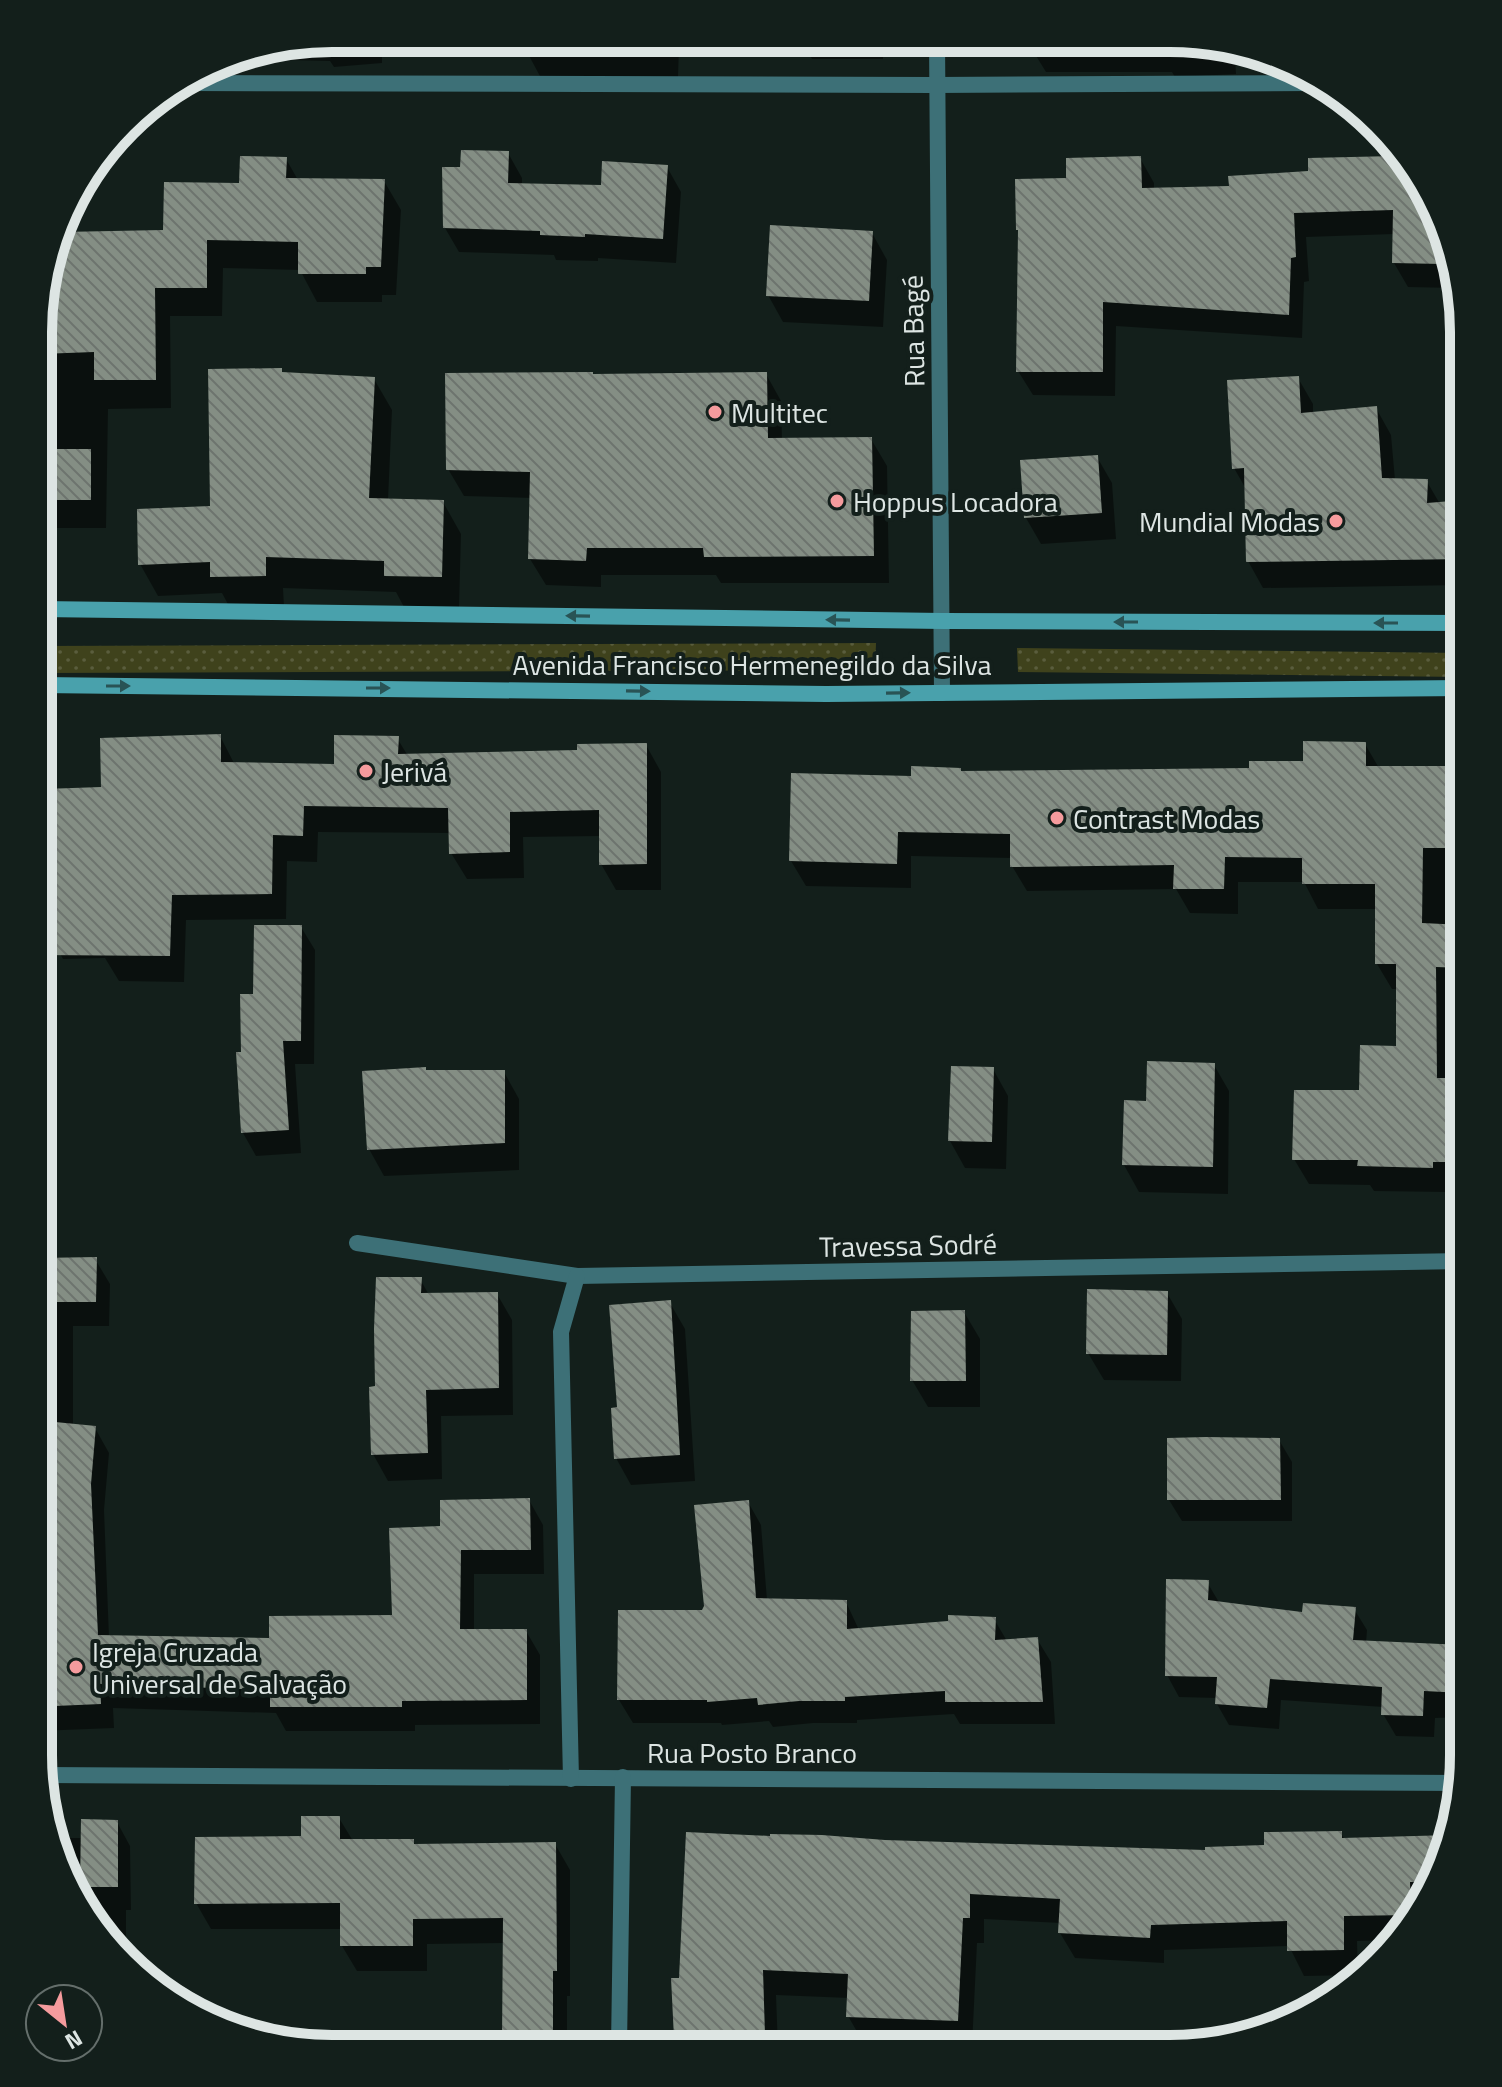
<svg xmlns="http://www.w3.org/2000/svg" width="1502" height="2087" viewBox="0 0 1502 2087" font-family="'Titillium Web',sans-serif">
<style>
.grass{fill:url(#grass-dots)}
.shadow{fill:#0007}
.building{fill:url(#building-back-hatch)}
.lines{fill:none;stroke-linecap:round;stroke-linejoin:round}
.minor{stroke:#3d7077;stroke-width:16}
.secondary{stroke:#49a1ac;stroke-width:16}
.oneway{fill:#295355}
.poi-dot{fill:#f59b9d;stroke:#131f1b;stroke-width:3}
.labels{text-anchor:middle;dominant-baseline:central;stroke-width:8;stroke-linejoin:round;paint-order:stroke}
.street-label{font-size:28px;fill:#dde5e3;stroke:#131f1b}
.poi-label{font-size:28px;fill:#dde5e3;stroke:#131f1b;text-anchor:start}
.rim{fill:none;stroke:#dde5e3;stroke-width:10}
</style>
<defs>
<pattern id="grass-dots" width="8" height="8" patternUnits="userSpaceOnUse" patternTransform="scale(2)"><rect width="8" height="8" fill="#3f421c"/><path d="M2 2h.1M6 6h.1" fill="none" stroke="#5a5d3d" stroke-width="1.8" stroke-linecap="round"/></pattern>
<pattern id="building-back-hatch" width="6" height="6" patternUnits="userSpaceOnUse" patternTransform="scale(2)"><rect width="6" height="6" fill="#848e84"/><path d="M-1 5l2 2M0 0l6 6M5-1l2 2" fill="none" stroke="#6d746e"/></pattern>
</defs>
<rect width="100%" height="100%" fill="#131f1b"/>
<!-- grass -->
<g class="grass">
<path d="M876,643L875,670L40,673V646Z"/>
<path d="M1017,648L1464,653V677L1018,672Z"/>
</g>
<!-- shadow -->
<g class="shadow">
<path d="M332,38L883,40V59H812L807,50L679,47L678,77L541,78L527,52H462L461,49L382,54V63L334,67L330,61L246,59L242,53Z"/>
<path d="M1030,40L1209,41L1249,57L1235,58L1236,74L1175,77L1172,72H1046L1030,46Z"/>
<path d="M508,153L522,178V185L603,187L667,167L681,192L676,263L598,258V261L556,260L554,255L459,252L445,228L462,169Z"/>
<path d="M1396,156L1434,202L1454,288L1408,287L1394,263V234L1306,237L1309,281L1304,282L1302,338L1116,326L1115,396L1033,395L1018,371L1069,180L1140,158L1154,183V190L1231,188L1396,158Z"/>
<path d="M286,159L298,180L384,181L401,210L396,295H382V302H317L300,270L223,268L222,316H170L171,408L108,409L106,528H40L41,293L61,232H165Z"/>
<path d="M872,233L887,260L883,327L783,322L768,295Z"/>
<path d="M283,374L374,379L392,410L388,500L443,502L461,534L459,608L404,607L396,592L283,588L284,607L230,608L222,593L158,596L140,564L212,508Z"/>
<path d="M766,374L781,401L782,440L871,439L887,466L889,583H721L716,575H601V587L546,585L530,559L532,498L464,496L448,469Z"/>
<path d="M1298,378L1313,404V414L1376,408L1391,435L1395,480H1426L1440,504L1464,502V585L1263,588L1248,561L1246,489L1234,468Z"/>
<path d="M1097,457L1112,483L1116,539L1041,544L1026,518Z"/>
<path d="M220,736L235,765L336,766L397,738L408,756L579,752L646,745L661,772V890H616L601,864V836L523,837L524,878L467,879L451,853V833L318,832L317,862L287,861L286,919L186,920L184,982L119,981L105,958L63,959L57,948L39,947L40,801L103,789Z"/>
<path d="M1365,744L1379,768H1464V992L1449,991L1450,1080H1464V1187L1446,1186V1192L1374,1191L1370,1185L1309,1184L1294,1159L1361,1092L1398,1048V989H1392L1377,964V909H1318L1304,882H1238V914L1190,913L1176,889L1027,891L1012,866V858L911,856V888L806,886L791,861L913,778L962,773L1251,770L1305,764Z"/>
<path d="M301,927L315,950L314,1064H295L301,1153L256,1156L243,1133V1054Z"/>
<path d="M1214,1065L1229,1091L1228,1194L1139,1192L1124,1165Z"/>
<path d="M993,1069L1008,1096L1006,1169L965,1168L950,1141Z"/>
<path d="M426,1072H504L519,1099V1170L384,1176L369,1149Z"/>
<path d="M95,1259L110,1284L109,1326H73V1426L95,1428L109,1453L104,1510L109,1637L271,1640L394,1617L442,1528L529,1500L543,1525L544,1574H474V1631H526L540,1655V1724L415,1725V1731H286L276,1713L113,1708L114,1728L38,1731L39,1260Z"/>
<path d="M420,1279L429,1295L497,1294L512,1320L513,1415L441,1416L442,1479L388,1481L373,1454L377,1388Z"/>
<path d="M1167,1293L1182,1319L1181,1381L1104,1380L1088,1353Z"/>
<path d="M670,1303L685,1329L695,1481L631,1485L616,1458L619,1409Z"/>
<path d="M964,1312L980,1339V1407H928L912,1380Z"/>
<path d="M1450,1333H1464L1463,1418L1449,1393Z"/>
<path d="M1279,1440L1292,1462V1521H1182L1169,1500Z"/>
<path d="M748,1502L761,1525L767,1600L846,1602L859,1630L994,1619L1007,1641L1037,1639L1051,1662L1055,1724H960L954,1714L857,1720V1723H813L773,1727L769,1721L722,1725L721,1723H633L619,1700L703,1612Z"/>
<path d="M1207,1582L1220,1604L1304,1614L1354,1609L1367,1630L1366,1643L1445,1647L1447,1631L1463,1630V1717L1435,1718L1434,1737L1396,1736L1383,1714V1707L1281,1700L1279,1729L1229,1725L1217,1704V1698L1179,1697L1167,1675Z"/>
<path d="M339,1818L353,1841H413L416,1846L555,1844L570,1870V1996H567V2047H508L504,2040L505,1943L427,1944V1971H357L342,1946V1929H211L196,1903Z"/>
<path d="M117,1822L130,1846L131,1910H126V1955L68,1885L57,1838H83Z"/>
<path d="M1341,1833L1345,1840L1451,1837L1448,1850L1414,1919L1396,1940L1357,1941L1358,1975L1304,1976L1289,1946L1164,1950V1963L1075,1958L1060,1933L1061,1923L984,1919V1943H977L972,2046L863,2042L848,2016L849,1998L776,1995L778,2048H676L673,1980H681L885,1842L1207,1852L1266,1847Z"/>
<path d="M166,1996H185L195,2013Z"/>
</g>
<!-- building -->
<g class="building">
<path d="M461,150L509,151L508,183L601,185L602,161L668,165L663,239L585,234V237L540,235V231L443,228L442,167H460Z"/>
<path d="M1394,154L1434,202L1442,238V264L1392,263L1393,210L1294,213L1296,257L1291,258L1289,315L1103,302V372H1016L1018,230H1016L1015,179L1066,178V158L1141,156L1142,188L1229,186L1228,176L1308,171V158L1394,156Z"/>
<path d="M240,156L287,157L286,178L385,179L381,267H366V274H298V242L207,240V288H155L156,380H94V352L40,354L41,293L61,232L163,230L164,182L239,183Z"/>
<path d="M770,225L873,231L869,301L766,296Z"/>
<path d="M282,368V372L375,377L369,498L444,500L442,577L384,576V561L266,557V576L210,577V562L138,565L137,509L210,506L208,369Z"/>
<path d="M593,372V374L767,372L768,438L872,437L874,556L704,557L703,548H587L586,561L528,559L530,472L446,470L445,373Z"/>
<path d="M1299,376L1301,413L1377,406L1382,478L1428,479L1427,503L1464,500V559L1246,562L1244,468L1232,469L1227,380Z"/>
<rect x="40" y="449" width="51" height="51"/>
<path d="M1098,455L1102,513L1024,518L1020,460Z"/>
<path d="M221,734V762L334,764V735L399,736L398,754L577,750V744L647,743V864L599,865V810L510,812V852L449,854L448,808L304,806L303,836L273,835L272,894L172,895L170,956L39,955L40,875L45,876L44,789L101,787L100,738Z"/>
<path d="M1303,741L1366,742V766H1464V848H1423L1422,923L1464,925V968L1436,967L1437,1078H1464V1162H1433V1168L1357,1166L1358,1160H1292L1294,1090H1359L1360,1045L1396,1046V964H1375V884H1302V858L1225,857L1224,889H1173L1174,865L1010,867V834L898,832L897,864L789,861L791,773L911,776V766L961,768V771L1249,768V761H1303Z"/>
<path d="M254,925H302L301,1041H283L289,1130L241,1133L236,1052H241L240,994H253Z"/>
<path d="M1147,1061L1215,1063L1213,1167L1122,1165L1124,1100L1146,1101Z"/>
<path d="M951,1066L994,1067L992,1142L948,1141Z"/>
<path d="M426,1067V1070H505V1143L367,1150L362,1071Z"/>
<path d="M97,1257L96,1302H39V1258Z"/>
<path d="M376,1277H422L421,1293L498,1292L499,1388L426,1390L428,1453L371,1455L369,1387L375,1386L374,1329Z"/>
<path d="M1087,1289L1168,1291L1167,1355L1086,1354Z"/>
<path d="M671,1300L680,1455L614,1459L611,1408L617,1407L609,1305Z"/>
<path d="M965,1310L966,1381H910L911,1311Z"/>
<path d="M45,1421L96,1426L91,1484L98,1635L269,1638V1616L392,1615L389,1528L440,1526V1500L530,1498L531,1550H461L460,1629H527V1700L402,1701V1707H270V1690L100,1684L101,1704L55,1706L53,1664L38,1665V1535H48L43,1443Z"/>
<path d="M1206,1437L1280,1438L1281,1500H1167V1438Z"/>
<path d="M749,1500L756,1598L847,1600V1629L948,1621V1615L996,1617L995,1640L1038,1637L1043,1702H945V1691L845,1697V1701H799L758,1705L757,1698L707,1702V1700H617L618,1610H702L704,1606L694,1505Z"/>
<path d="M1166,1579L1209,1580L1208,1600L1302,1612L1303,1603L1356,1607L1353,1640L1463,1645V1693L1424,1691L1423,1716L1381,1715L1382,1687L1270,1679L1267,1708L1215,1704L1217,1677L1165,1676Z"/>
<path d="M301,1816H340V1839H414V1844L556,1842L557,1971H553V2041H502L503,1918L413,1919V1946H340V1903L194,1904L195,1837L301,1836Z"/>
<path d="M81,1819L118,1820V1887H80Z"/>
<path d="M1342,1831V1838L1451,1835L1448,1850L1432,1882H1410L1411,1915L1344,1916V1950L1287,1951V1921L1151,1925L1150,1938L1058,1933L1060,1899L970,1894V1918H963L958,2021L846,2017L848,1974L763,1970L765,2035L674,2038L671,1978H679L686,1832L770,1836V1834L822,1835L885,1840L1205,1850V1847L1264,1845V1832Z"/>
</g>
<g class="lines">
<!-- minor -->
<g class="minor">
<path d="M937,40L942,693"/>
<path d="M186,83L935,85L1312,83"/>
<path d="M357,1243L577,1276L1464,1261"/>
<path d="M43,1775L1462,1783"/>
<path d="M571,1779L561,1332L577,1276"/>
<path d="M619,2047L623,1777"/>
</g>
<!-- secondary -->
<g class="secondary">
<path d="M40,609L943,621L1464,623"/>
<path d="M40,685L826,694L1464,688"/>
</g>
</g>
<!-- one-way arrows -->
<defs><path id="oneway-solid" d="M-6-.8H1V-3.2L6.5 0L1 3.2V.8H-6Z" transform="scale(2)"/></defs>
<g class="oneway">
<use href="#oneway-solid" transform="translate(578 616) rotate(-179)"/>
<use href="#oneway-solid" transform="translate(838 620) rotate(-179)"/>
<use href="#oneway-solid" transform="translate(1126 622) rotate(-180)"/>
<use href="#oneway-solid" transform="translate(1386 623) rotate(-180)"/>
<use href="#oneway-solid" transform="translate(118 686)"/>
<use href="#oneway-solid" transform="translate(378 688)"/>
<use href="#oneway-solid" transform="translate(638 691) rotate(1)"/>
<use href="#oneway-solid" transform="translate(898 693) rotate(-1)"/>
</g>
<!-- markers -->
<g class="poi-dot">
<circle cx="715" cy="412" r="8"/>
<circle cx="837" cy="501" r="8"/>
<circle cx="1336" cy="521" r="8"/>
<circle cx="366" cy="771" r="8"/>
<circle cx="1057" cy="818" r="8"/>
<circle cx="76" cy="1667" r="8"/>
</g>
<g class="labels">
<!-- street labels -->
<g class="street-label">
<text transform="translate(913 331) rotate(-91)">Rua Bagé</text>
<text x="752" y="664">Avenida Francisco Hermenegildo da Silva</text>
<text transform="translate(908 1245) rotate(-1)">Travessa Sodré</text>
<text x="752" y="1752">Rua Posto Branco</text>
</g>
<!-- poi labels -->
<g class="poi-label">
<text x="731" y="412">Multitec</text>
<text x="853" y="501">Hoppus Locadora</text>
<text x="1320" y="521" text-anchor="end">Mundial Modas</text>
<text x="382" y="771">Jerivá</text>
<text x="1073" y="818">Contrast Modas</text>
<text x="92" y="1651">Igreja Cruzada<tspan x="92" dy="32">Universal de Salvação</tspan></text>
</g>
</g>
<!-- crop -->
<path d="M0 0H1502V2087H0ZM332 52H1170A280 280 0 0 1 1450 332V1755A280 280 0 0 1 1170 2035H332A280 280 0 0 1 52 1755V332A280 280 0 0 1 332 52Z" fill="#131f1b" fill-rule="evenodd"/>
<path class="rim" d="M332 52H1170A280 280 0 0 1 1450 332V1755A280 280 0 0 1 1170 2035H332A280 280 0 0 1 52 1755V332A280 280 0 0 1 332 52Z"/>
<!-- north arrow -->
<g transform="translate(64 2023) rotate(150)"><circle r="38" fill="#131f1b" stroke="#646e6b" stroke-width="2"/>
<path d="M0-6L14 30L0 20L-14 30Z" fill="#f59b9d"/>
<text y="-12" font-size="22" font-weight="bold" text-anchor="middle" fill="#dde5e3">N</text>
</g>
</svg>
